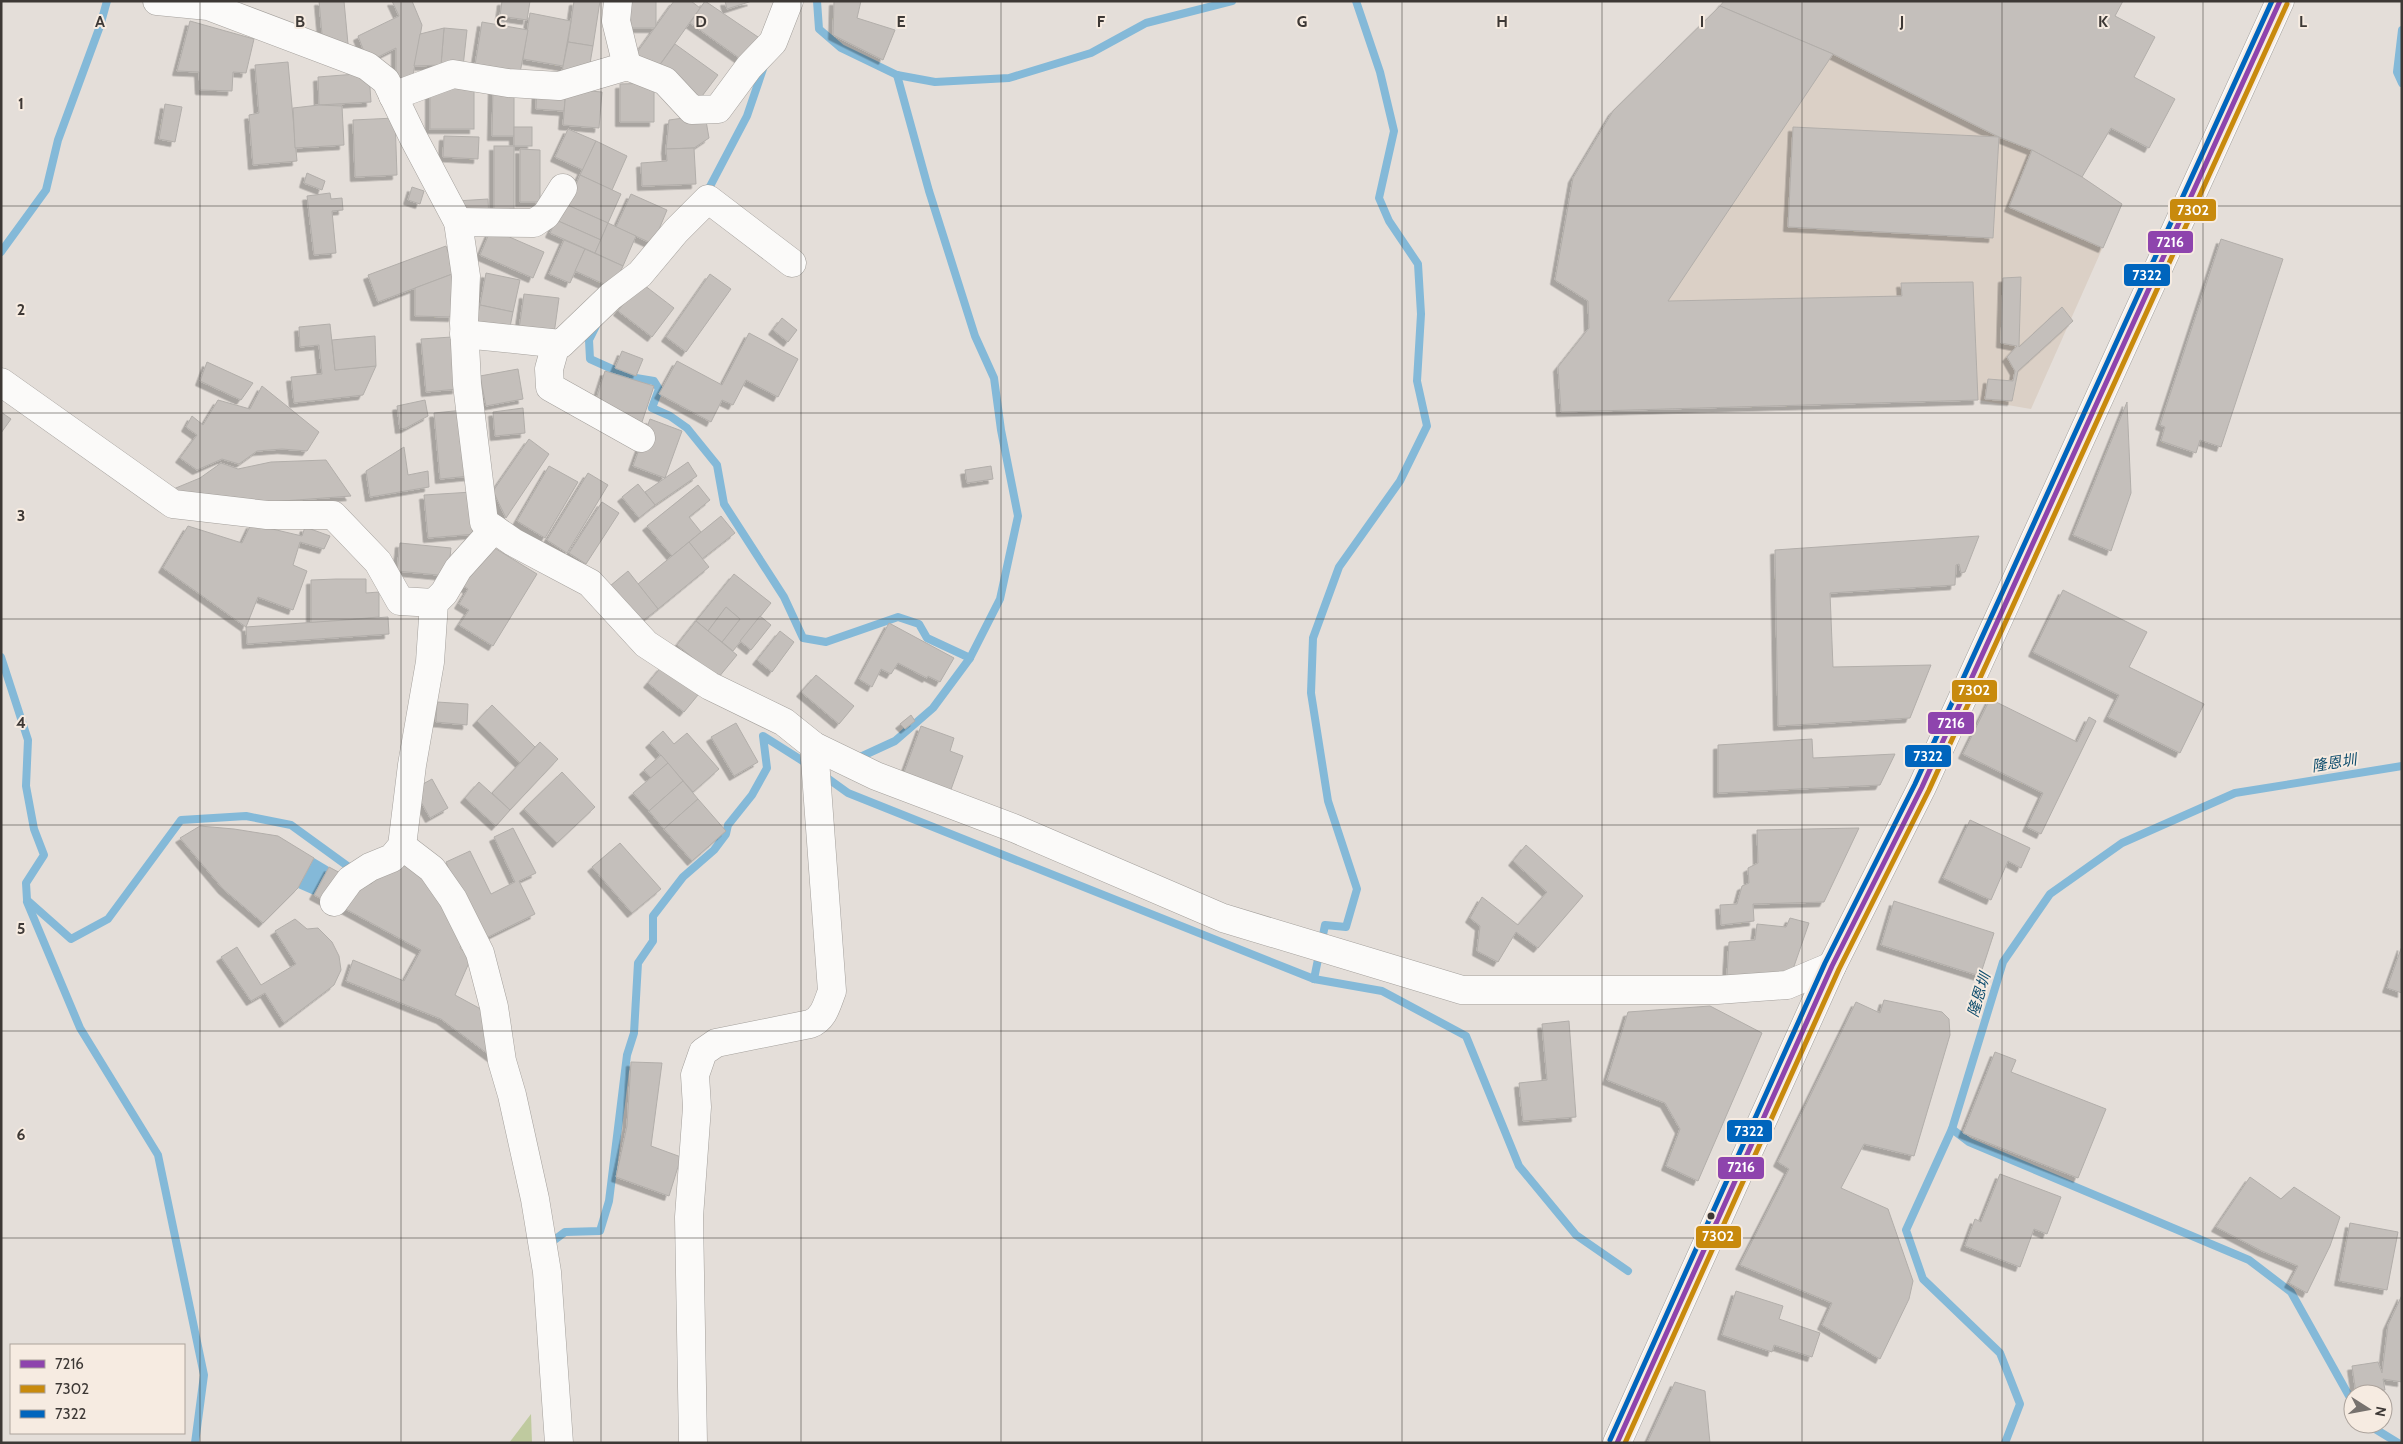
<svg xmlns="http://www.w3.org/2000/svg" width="2403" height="1444" viewBox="0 0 2403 1444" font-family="Cabin,'Noto Sans TC',sans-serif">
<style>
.built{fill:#dbd0c6}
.forest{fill:#bfca9f}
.water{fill:#84b9d8}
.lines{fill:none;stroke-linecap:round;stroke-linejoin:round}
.stream{stroke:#84b9d8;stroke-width:8}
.building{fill:#c4bfbb;stroke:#b2aeaa;filter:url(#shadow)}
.street-casing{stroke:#a4a09c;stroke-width:29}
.primary-casing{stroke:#a4a09c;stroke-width:29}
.street{stroke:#fbfaf9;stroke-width:28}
.primary{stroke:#fbfaf9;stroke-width:28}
.bus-1-casing{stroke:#f6ebe1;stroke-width:9}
.bus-2-casing{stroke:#f6ebe1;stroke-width:9}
.bus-3-casing{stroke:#f6ebe1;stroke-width:9}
.bus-1{stroke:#8e44ad;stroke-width:5}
.bus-2{stroke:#c88a0d;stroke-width:5}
.bus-3{stroke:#0065bd;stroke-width:5}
.grid{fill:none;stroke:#3d3835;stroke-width:1;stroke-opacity:0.55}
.bus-dot{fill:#3d3835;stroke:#f6ebe1;stroke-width:2}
.labels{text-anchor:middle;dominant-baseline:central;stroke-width:4;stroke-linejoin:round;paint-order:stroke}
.water-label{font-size:15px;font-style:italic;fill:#104e6e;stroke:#f6ebe1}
.grid-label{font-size:16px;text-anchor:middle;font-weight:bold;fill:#3d3835;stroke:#f6ebe1;stroke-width:4;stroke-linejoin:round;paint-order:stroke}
.line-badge{stroke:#f6ebe1;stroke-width:2}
.badge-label{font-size:14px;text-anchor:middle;font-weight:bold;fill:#fff}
</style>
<defs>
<filter id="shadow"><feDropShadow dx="-4.5" dy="4.5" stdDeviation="0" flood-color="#0004"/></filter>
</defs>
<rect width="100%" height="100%" fill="#e4ded9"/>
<!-- built -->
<path class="built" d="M1833,54L1999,137L2032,150L2082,177L2122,204L2031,409L1978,400L1561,412L1589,328L1588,301L1555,280L1573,178Z"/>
<!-- forest -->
<path class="forest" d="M531,1414L532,1443H509Z"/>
<!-- water -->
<path class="water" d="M314,858L329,867L314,895L298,888Z"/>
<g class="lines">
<!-- stream -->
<g class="stream">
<path d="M817,1L819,29L841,48L897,75L935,82L1009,78L1091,53L1146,23L1232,1"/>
<path d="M1356,1L1380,72L1394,131L1379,198L1389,221L1418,264L1421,314L1417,381L1427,426L1400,481L1339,567L1313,638L1311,693L1328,801L1357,889L1346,927L1325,925L1314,979L1382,991L1466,1036L1519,1166L1576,1235L1628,1271"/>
<path d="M2402,30L2397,72L2402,83"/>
<path d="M706,194L747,116L764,66"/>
<path d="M1,252L46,190L58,140L100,26L107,1"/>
<path d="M596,326L589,340L590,359L630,377L654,381L659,389L652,408L670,416L687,428L717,465L724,504L784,597L803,638L826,642L898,617L919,624L927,638L970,658"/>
<path d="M1,657L28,740L26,786L34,829L44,855L26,883L27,900L71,939L108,919L181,820L246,816L291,825L353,870"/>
<path d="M858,758L895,741L933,708L970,658L1000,599L1018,516L1001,430L994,378L975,336L929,191L897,75"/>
<path d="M823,775L848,793L1314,979"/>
<path d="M27,902L80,1028L158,1155L204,1375L195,1443"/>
<path d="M1952,1129L1969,1142L2249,1260L2291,1292L2353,1403"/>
<path d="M549,1244L565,1232L600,1231L609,1201L627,1055L634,1033L638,963L653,941V916L683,877L714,850L726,834L728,825L752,795L767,768L763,736L809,765"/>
<path d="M2367,1424L2398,1443"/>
<path d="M2005,1443L2020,1404L2000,1353L1923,1279L1906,1230L1952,1129L2003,962L2050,894L2122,843L2235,793L2402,766"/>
</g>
</g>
<!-- building -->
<g class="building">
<path d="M319,1H344L348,44L323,45Z"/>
<path d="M392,1H412L422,25L412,81L396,83V48L368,62L358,36L399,16Z"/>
<path d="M502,1H530L527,20L500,16Z"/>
<path d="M574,1H600L593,46L568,42Z"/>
<path d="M630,1H656V28H631Z"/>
<path d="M674,1H691L700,8L654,73L633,58Z"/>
<path d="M705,1L758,37L742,60L690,23Z"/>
<path d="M725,1H752L727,9Z"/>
<path d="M834,1H861L857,18L895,30L883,60L833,35Z"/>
<path d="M1724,1H2123L2115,16L2155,37L2134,77L2175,99L2149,148L2111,128L2082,177L2032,150L1999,137L1833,54L1720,6Z"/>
<path d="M1720,6L1833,54L1668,301L1902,296L1901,283L1973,282L1978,400L1561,412L1558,367L1589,328L1588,301L1555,280L1573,178L1613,111Z"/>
<path d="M530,13L571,21L563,66L523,59Z"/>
<path d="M190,21L254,39L246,73L233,72L232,91L200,90L199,72L177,71Z"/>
<path d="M482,22L528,30L520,73L475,65Z"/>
<path d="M444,28L467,30L463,67L441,65Z"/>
<path d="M444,28L441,65L414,66L420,34Z"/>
<path d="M568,42L593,46L588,75L562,71Z"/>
<path d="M675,44L718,75L696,104L654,73Z"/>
<path d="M288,62L297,161L253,165L249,115L259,113L255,65Z"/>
<path d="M369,73L371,102L319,105L318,77Z"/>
<path d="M654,83V122H620V84Z"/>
<rect x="430" y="84" width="44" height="45"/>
<path d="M514,87V136H492L493,88Z"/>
<path d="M537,88L566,89L564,111L536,109Z"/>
<path d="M566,89L602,92L599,128L563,125Z"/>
<path d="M165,104L182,107L175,142L159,139Z"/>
<path d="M319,105L342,106L344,145L295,148L293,108Z"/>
<path d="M705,115L709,138L694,148L666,149L669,120Z"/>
<path d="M395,118L397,175L355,177L353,120Z"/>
<rect x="514" y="127" width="18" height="19"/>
<path d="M1793,127L1999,137L1993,238L1788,227Z"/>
<path d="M568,129L596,141L583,170L555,157Z"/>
<path d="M444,136L479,137L478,159L443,157Z"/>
<path d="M596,141L627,156L612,190L580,175Z"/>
<rect x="494" y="146" width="20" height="66"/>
<path d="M694,148L696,184L642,186L641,163L667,161L666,149Z"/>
<path d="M520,149L540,150V202H520Z"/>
<path d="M2032,150L2082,177L2122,204L2103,248L2009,207Z"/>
<path d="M307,173L325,181L322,190L304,183Z"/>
<path d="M580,175L621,194L608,223L567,205Z"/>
<path d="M412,187L424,191L420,204L408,200Z"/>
<path d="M330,193L331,199L342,198L343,210L332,211L336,253L314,255L307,196Z"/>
<path d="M631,194L667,210L653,244L616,227Z"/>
<path d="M488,199L489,219L457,221L456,201Z"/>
<path d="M563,203L608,223L601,240L556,220Z"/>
<path d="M556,220L601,240L595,253L550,233Z"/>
<path d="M608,223L636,236L623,266L595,253Z"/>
<path d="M491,229L544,252L533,278L480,255Z"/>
<path d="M2221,239L2283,259L2221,447L2200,440L2196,453L2161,441L2165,427L2160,425Z"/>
<path d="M564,240L585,249L570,283L549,274Z"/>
<path d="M446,246L455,273L378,302L368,275Z"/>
<path d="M585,249L623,266L613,288L575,271Z"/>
<path d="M455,273L453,317L415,316V288Z"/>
<path d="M486,273L520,280L513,312L480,305Z"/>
<path d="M710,274L731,289L686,352L666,337Z"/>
<path d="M2021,277L2019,347L2062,307L2073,321L2018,371L2012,401L1985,399L1988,379L2013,381L2015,371L2007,357L2017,346L2001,343L2003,278Z"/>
<path d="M640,282L674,308L652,337L618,311Z"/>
<path d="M524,294L559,298L554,334L519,329Z"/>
<path d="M480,305L513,312L509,332L475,325Z"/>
<path d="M782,318L797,330L788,342L773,330Z"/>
<path d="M330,324L335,370L376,366L363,395L294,403L291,377L322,374L319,345L300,347L299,327Z"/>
<path d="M749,333L798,359L778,397L746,380L733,405L722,400L711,422L659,394L677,361L722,385Z"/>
<path d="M375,336L376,366L335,370L332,340Z"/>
<path d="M452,337L457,389L426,392L421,339Z"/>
<path d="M622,351L643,359L636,376L615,368Z"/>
<path d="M207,362L253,383L241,400L200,381Z"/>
<path d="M518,369L523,399L486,406L480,376Z"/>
<path d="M605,371L654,386L639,431L591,415Z"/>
<path d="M262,386L319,432L307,451L282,449L257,451L239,464L222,459L197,470L180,458L197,435L186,427L192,416L203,425L218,400L250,409Z"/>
<path d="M425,400L428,416L406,428L400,429L397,406Z"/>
<path d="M2127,402L2131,493L2111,551L2073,535Z"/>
<path d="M523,408L525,433L495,436L493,412Z"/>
<path d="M464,410L470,476L440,479L434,413Z"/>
<path d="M1,412L11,419L1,433Z"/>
<path d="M650,419L682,431L665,478L633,466Z"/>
<path d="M529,439L549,454L506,518L493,491Z"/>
<path d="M404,447L408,475L428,471L429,487L370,497L366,471Z"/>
<path d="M326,460L351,496L173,509L171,490L200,478L221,463L238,469L271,462Z"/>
<path d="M688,462L697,476L655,505L645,492Z"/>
<path d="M549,466L578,482L545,538L517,521Z"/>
<path d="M991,466L993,479L967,483L965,470Z"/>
<path d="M588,473L608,485L567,553L547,540Z"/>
<path d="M638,484L655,505L639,518L622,497Z"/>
<path d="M698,485L710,500L689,517L701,532L672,556L647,526Z"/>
<path d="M472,492L475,534L428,538L424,495Z"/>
<path d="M602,502L619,513L586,564L569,553Z"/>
<path d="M721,516L735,533L702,559L689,542Z"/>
<path d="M251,524L302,536L305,527L330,536L324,549L300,542L293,565L307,571L293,610L258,597L246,627L163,568L188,526L242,543Z"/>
<path d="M1979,536L1965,572L1961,573L1959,564L1956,565L1955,585L1830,593L1833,667L1931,665L1910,718L1778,726L1775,550Z"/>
<path d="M689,542L709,567L658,609L638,584Z"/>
<path d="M400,543L451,548L448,576L397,571Z"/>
<path d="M488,544L537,574L493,646L459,625L469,610L459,604L468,589L462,585Z"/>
<path d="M628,571L658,609L640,623L610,586Z"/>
<path d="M734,574L771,603L733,651L722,642L740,619L726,607L708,631L696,621Z"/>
<path d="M336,579H366V593L379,592V617L311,623V580Z"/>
<path d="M2063,590L2147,632L2129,667L2204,704L2180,753L2108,717L2119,695L2033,652Z"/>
<path d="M726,607L740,619L722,642L708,631Z"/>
<path d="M760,616L771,625L751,650L740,641Z"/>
<path d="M388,617L389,634L247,644L246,627Z"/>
<path d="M696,621L737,655L718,678L677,645Z"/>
<path d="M889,623L954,658L940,682L928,676L927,678L898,663L891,674L881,669L872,687L859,679Z"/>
<path d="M780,631L794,642L772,672L757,660Z"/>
<path d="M662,666L698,695L684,712L648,683Z"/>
<path d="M816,675L854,706L839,724L801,692Z"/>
<path d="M1990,699L2077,742L2089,717L2096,721L2041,834L2027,827L2043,793L1963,754Z"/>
<path d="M437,702L468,704L467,725L436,722Z"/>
<path d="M492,705L535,747L520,763L477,721Z"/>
<path d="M911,715L915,721L905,729L900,724Z"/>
<path d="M736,723L758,762L734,776L711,737Z"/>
<path d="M921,726L954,738L950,751L963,756L949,795L902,778Z"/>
<path d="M663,731L674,744L687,733L719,769L693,792L650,743Z"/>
<path d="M1812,739L1813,758L1895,754L1880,785L1718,793V745Z"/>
<path d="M540,742L558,759L510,810L492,793Z"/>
<path d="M661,755L668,763L651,778L644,770Z"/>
<path d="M668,763L683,781L649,811L633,793Z"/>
<path d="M562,772L595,807L557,843L524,809Z"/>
<path d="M432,779L448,808L430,818L414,789Z"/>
<path d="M683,781L698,799L664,829L649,811Z"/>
<path d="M479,782L510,810L496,826L465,798Z"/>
<path d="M698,799L726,831L692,861L664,829Z"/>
<path d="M1970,820L2030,848L2021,868L2008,861L1991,900L1943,878Z"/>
<path d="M200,826L234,829L278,836L314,858L298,888L263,923L223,889L180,838Z"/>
<path d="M513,828L536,873L519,881L535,914L478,942L446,862L470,851L491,894L515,882L494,837Z"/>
<path d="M1859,828L1824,902L1753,904L1754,921L1721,925L1720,905L1737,904L1742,886L1749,883L1748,868L1758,863L1757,830Z"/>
<path d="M620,843L661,889L632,913L592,867Z"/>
<path d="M1526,845L1583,896L1538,948L1516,932L1498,962L1477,951L1480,926L1470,918L1482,897L1518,925L1547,892L1513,861Z"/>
<path d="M391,862L413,868L423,878L464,938L460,948L471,958L455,995L490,1014L492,1057L441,1019L346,981L353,960L404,981L421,950L340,906L358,880L371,884Z"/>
<path d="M329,867L344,875L329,903L314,895Z"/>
<path d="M1894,901L1994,933L1980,976L1881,945Z"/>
<path d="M1790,918L1809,923L1791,975L1727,976L1729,942L1755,940L1757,924L1786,927Z"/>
<path d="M295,919L307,929L318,928L332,942L339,956L341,970L334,985L284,1023L265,993L251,1001L221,957L237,947L261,985L296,964L275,931Z"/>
<path d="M2402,946V993L2387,988Z"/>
<path d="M1884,1000L1942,1012L1949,1019L1950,1035L1914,1156L1864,1144L1841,1188L1888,1209L1913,1281L1909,1299L1880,1359L1822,1325L1832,1303L1740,1265L1789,1169L1778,1162L1856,1002L1880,1013Z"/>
<path d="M1710,1006L1762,1033L1698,1181L1666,1166L1680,1129L1665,1103L1607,1080L1628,1012Z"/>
<path d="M1569,1021L1576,1117L1523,1121L1519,1083L1547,1080L1542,1024Z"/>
<path d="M1995,1052L2016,1060L2011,1072L2106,1109L2078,1178L1963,1133Z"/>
<path d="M631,1062L662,1063L651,1146L681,1157L669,1196L616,1177L627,1126Z"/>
<path d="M2000,1174L2061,1197L2047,1234L2034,1229L2020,1267L1965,1246L1975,1219L1981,1222Z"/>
<path d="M2250,1177L2281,1199L2294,1187L2340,1217L2330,1246L2307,1293L2289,1283L2298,1266L2262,1251L2216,1227Z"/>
<path d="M2350,1223L2398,1232L2387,1290L2339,1281Z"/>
<path d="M1736,1291L1783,1306L1779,1319L1820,1333L1812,1357L1774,1345L1772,1352L1722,1335Z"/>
<path d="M2402,1295V1382L2383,1379L2385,1390L2356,1393L2352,1366L2378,1362L2382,1373L2388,1325Z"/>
<path d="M1675,1382L1705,1391L1710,1443H1647Z"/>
</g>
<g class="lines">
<defs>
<g id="street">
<path d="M157,1L208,6L367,66L386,81L413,137L458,222L466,276L464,323L467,384L484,522L513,542L590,583L646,644L710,686L784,722L814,746L876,776L1016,829L1223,918L1462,990H1717L1787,985L1832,966"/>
<path d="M618,1L616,21L627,66"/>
<path d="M393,96L453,74L508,83L559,86L627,66L665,81L692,110L718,109L749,67L773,42L789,1"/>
<path d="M458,222L534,223L546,215L563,188"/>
<path d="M464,334L561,344L611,296L640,274L676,231L708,199L792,263"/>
<path d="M556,344L549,369L550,387L641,438"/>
<path d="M1,382L173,504L267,515H333L378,562L400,601L434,603"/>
<path d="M402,846L432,869L453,899L480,953L494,1007L502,1061L512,1095L535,1199L547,1272L559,1443"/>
<path d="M334,902L350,880L370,867L392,858L402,846L412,765L430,662L434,603L444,593L458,569L494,529"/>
<path d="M693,1443L689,1217L697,1107L695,1075L703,1052L716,1043L810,1024C824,1019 827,1004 832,991L814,746"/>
</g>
<path id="primary" d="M1617,1443L1832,966L1922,787L2280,1"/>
</defs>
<!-- street casing -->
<use href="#street" class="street-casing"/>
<!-- primary casing -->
<use href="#primary" class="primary-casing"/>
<!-- street -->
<use href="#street" class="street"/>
<!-- primary -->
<use href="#primary" class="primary"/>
<defs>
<path id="bus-1" d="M1617,1443L1832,966L1922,787L2280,1"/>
<path id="bus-2" d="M1625,1443L1839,969L1929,790L2287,4"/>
<path id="bus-3" d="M1610,1440L1825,963L1915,784L2272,1"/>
</defs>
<!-- bus-1 casing -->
<use href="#bus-1" class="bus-1-casing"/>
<!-- bus-2 casing -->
<use href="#bus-2" class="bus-2-casing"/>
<!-- bus-3 casing -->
<use href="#bus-3" class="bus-3-casing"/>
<!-- bus-1 -->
<use href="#bus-1" class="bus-1"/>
<!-- bus-2 -->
<use href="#bus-2" class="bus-2"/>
<!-- bus-3 -->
<use href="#bus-3" class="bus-3"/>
</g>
<!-- grid -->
<path class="grid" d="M200,1V1443M401,1V1443M601,1V1443M801,1V1443M1001,1V1443M1202,1V1443M1402,1V1443M1602,1V1443M1802,1V1443M2002,1V1443M2203,1V1443M1,206H2402M1,413H2402M1,619H2402M1,825H2402M1,1031H2402M1,1238H2402"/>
<!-- markers -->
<circle class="bus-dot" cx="1711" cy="1216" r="4.5"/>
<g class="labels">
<!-- water labels -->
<g class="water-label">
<text transform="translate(2334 763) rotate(-9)">隆恩圳</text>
<text transform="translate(1979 995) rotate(-73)">隆恩圳</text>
</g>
</g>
<g class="grid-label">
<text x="100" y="27">A</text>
<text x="300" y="27">B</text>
<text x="501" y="27">C</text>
<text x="701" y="27">D</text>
<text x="901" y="27">E</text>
<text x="1101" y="27">F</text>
<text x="1302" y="27">G</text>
<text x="1502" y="27">H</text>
<text x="1702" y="27">I</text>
<text x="1902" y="27">J</text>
<text x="2103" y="27">K</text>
<text x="2303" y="27">L</text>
<text x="21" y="109">1</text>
<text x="21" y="315">2</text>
<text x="21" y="521">3</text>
<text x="21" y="728">4</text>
<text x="21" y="934">5</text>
<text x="21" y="1140">6</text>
</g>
<g class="line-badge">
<rect x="2169" y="198" width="48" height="24" rx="5" fill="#c88a0d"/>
<rect x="2147" y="230" width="47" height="24" rx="5" fill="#8e44ad"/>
<rect x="2123" y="263" width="48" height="24" rx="5" fill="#0065bd"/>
<rect x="1951" y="679" width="47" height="24" rx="5" fill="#c88a0d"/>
<rect x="1927" y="711" width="48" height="24" rx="5" fill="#8e44ad"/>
<rect x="1904" y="744" width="48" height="24" rx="5" fill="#0065bd"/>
<rect x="1726" y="1119" width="47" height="24" rx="5" fill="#0065bd"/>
<rect x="1717" y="1156" width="48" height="24" rx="5" fill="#8e44ad"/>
<rect x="1695" y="1225" width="47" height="24" rx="5" fill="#c88a0d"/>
</g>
<g class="badge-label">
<text x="2193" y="215">7302</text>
<text x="2170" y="247">7216</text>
<text x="2147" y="280">7322</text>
<text x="1974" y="695">7302</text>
<text x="1951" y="728">7216</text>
<text x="1928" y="761">7322</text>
<text x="1749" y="1136">7322</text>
<text x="1741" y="1172">7216</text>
<text x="1718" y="1241">7302</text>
</g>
<!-- border -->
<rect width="2403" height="1444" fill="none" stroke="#3d3835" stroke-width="5"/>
<!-- legend -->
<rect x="10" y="1344" width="175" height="90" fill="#f6ebe1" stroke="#aca39c"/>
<rect x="20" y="1360" width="25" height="8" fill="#8e44ad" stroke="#aca39c"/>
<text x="55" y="1369" font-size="15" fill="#3d3835">7216</text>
<rect x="20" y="1385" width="25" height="8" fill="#c88a0d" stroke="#aca39c"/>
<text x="55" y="1394" font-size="15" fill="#3d3835">7302</text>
<rect x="20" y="1410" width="25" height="8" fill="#0065bd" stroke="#aca39c"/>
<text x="55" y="1419" font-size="15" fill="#3d3835">7322</text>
<!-- north arrow -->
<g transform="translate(2368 1409) rotate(101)"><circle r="24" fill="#f6ebe1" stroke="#aca39c"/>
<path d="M0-4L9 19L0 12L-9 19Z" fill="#77726e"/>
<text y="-8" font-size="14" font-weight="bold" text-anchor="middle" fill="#3d3835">N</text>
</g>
</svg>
